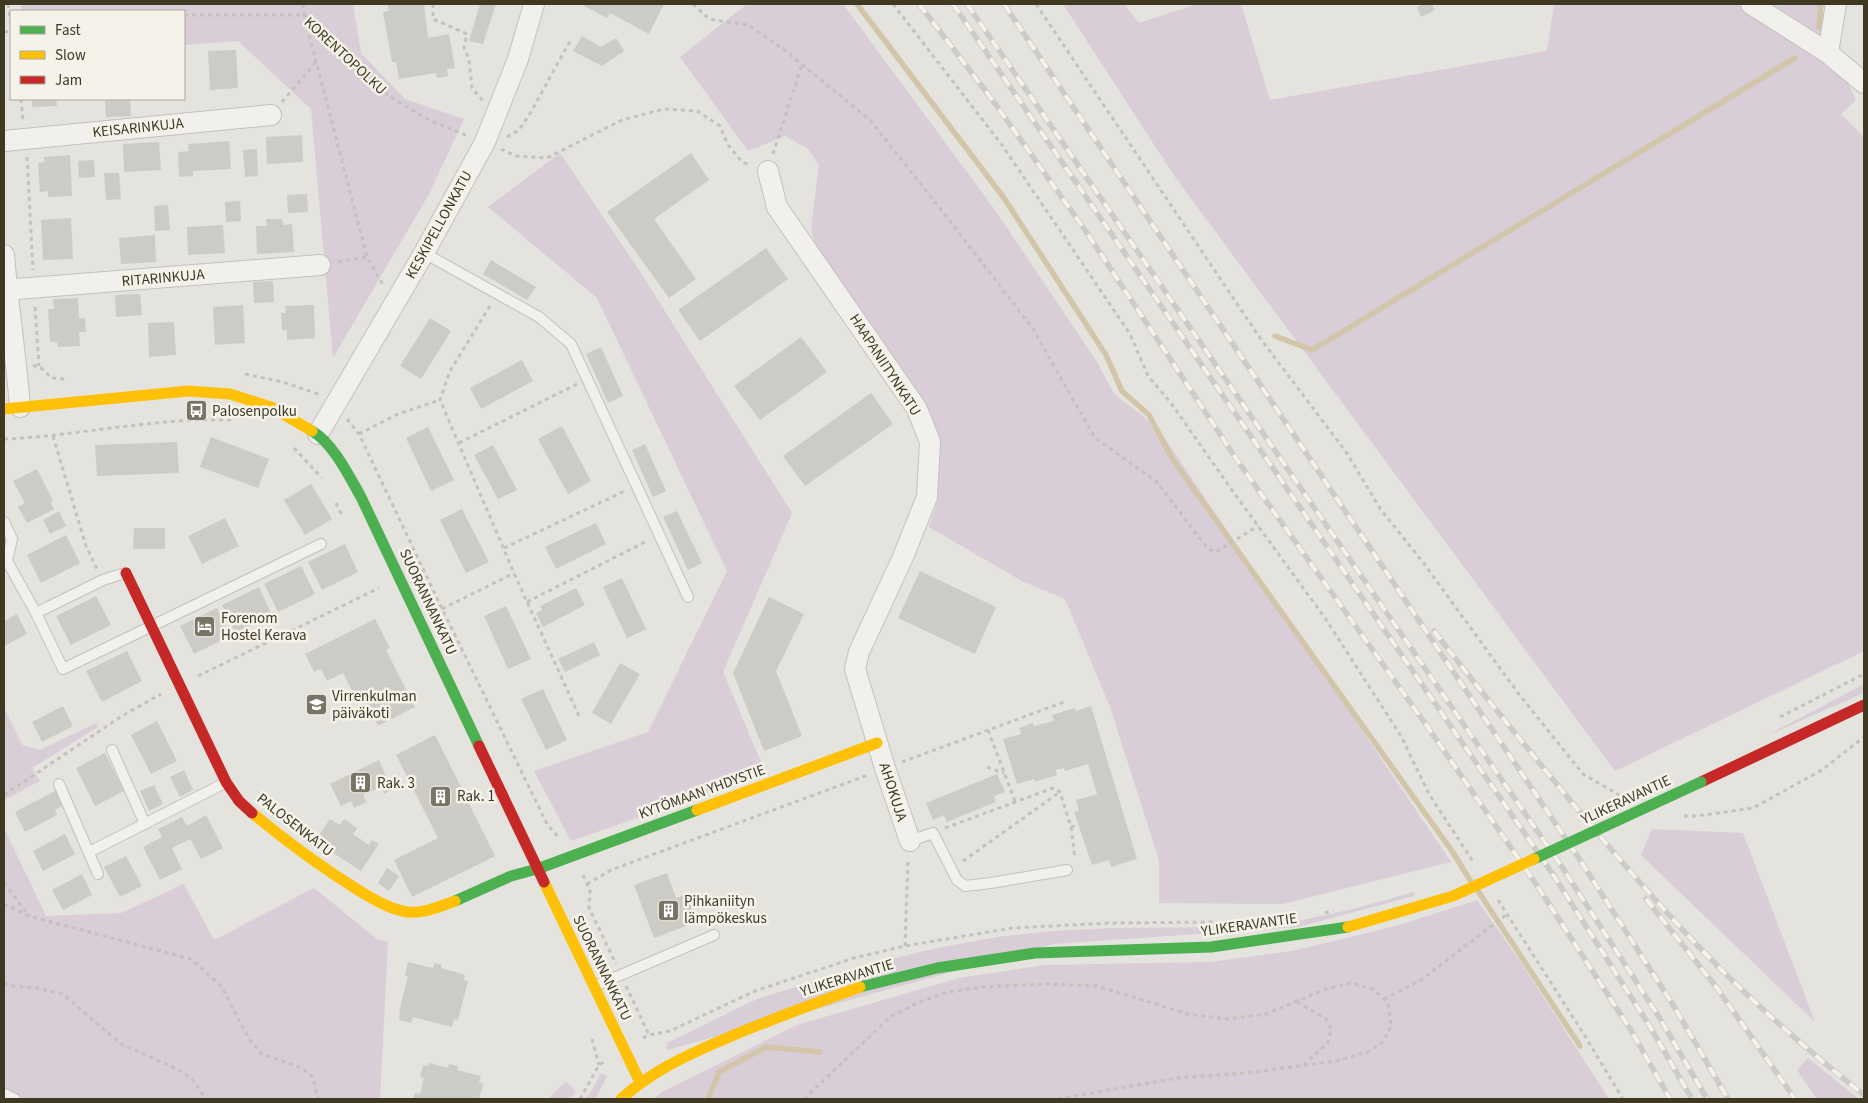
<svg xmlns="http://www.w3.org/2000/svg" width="1868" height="1103" viewBox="0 0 1868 1103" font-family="'Source Sans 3',sans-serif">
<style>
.green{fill:#d9cdd7}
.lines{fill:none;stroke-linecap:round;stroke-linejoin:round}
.stream{stroke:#d3c5a9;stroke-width:5.5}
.building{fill:#cdcbc6}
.lane-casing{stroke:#c2c1bc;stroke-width:12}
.street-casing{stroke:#c2c1bc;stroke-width:22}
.path{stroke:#c3c2bc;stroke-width:3;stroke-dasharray:4 4;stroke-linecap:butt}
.lane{stroke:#f1f0ed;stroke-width:10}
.street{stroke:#f1f0ed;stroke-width:20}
.fast{stroke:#4caf50;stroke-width:11}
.slow{stroke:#ffc107;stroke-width:11}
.jam{stroke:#c62828;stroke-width:11}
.rail-casing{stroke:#cccbc7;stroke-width:5.5}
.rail{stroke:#f5f2ea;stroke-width:4;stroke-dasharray:11;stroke-linecap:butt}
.path-bridge{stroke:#c3c2bc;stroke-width:3;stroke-dasharray:4 4;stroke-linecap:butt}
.fast-bridge{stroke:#4caf50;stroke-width:11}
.slow-bridge{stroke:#ffc107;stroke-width:11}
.labels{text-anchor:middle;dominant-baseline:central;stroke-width:5;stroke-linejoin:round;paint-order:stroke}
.street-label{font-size:15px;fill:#3f3924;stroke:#f5f2ea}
.poi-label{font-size:15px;fill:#3f3924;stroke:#f5f2ea;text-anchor:start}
</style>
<rect width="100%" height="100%" fill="#e4e3de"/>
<!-- green -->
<g class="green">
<path d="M21,4H353L361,53L405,99L464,119L429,194L333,358L311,109L238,41L184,45V11H22Z"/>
<path d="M747,4H843L995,210L1097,362L1114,394L1157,427L1451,862L1283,904L1159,903V860L1110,707L1065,599L1022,581L929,527L938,499L939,446L906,375L816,247L811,229L819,165L808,149L785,136L748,151L680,57Z"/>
<path d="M1063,4H1124L1139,23L1197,4H1241L1270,100L1547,51L1554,4H1818L1824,29L1856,100L1841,114L1864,137V651L1615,771L1175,177Z"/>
<path d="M560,153L639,270L792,513L723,672L764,769L677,804L571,841L534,771L648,732L727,571L597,298L488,207Z"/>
<path d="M1864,684V693L1764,737Z"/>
<path d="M4,707L22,745L40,750L96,723L98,727L32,768L40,781L4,800Z"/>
<path d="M4,828L46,916L121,913L184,884L214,940L314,888L377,939L388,942L380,1099H4Z"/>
<path d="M1652,829L1743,833L1815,1022L1641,855Z"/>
<path d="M1414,892V896L1298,927L1054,944L667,1050V1043L757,999L859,967L937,948L998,937L1053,931L1111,928L1226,927L1289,923L1353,909Z"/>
<path d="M1477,900L1522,964L1609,1099H653L662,1092L797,1025L959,978L1044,965L1209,962L1292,951L1396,926Z"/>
<path d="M1808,1058L1859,1099H1817L1797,1070Z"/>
<path d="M601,1073L607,1076L596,1098L585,1099L592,1090Z"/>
<path d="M566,1081L576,1092L569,1099H548Z"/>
</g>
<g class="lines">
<!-- stream -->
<g class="stream">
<path d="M857,4L1004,198L1106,355L1122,391L1149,415L1173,460L1452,851L1470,880"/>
<path d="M1819,27L1821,4"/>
<path d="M1275,336L1312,350L1795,58"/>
<path d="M1478,891L1580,1046"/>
<path d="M708,1099L719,1072L766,1047L820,1052"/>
</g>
</g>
<!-- building -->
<g class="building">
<path d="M387,4H424L428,38L449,34L455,68L447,69L448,76L437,78L436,73L399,79L396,62H392L383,12L389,11Z"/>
<path d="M480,4H496L483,44L469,41Z"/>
<path d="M585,4H664L649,34L610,13L607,18L584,6Z"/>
<path d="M1423,4H1432L1435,10L1421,17L1417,7Z"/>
<path d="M582,36L601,47L616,38L624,51L602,66L573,51Z"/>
<path d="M236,50L238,88L210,90L208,51Z"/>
<path d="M32,99H56L57,106L32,107Z"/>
<path d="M105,99H130L131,116L106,117Z"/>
<path d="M302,135L303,162L267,164L266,137Z"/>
<path d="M229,141L231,169L193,171V176L179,177L178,152L189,151L188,144Z"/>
<path d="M159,142L161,170L124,172L123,144Z"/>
<path d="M257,149L258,176L245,177L243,150Z"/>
<path d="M691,153L709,180L654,219L696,279L669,298L607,212Z"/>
<path d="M70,155L72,196L48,197V191L40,192L38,163L45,162L44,157Z"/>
<path d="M94,160L95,177L79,178L78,161Z"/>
<path d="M104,173H119L121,199L106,200Z"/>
<path d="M307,194L308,212L288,213L287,195Z"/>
<path d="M240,201L241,221L226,222L225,202Z"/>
<path d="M168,205L170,230L155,231L154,206Z"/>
<path d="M71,218L73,259L43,260L41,220Z"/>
<path d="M266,219H282L283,225L292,224L294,252L257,254L256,226H267Z"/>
<path d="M223,225L225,253L188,255L187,227Z"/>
<path d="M155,235L156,262L121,264L119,238Z"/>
<path d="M766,248L788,279L700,341L678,310Z"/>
<path d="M491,260L536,287L527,300L483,274Z"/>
<path d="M273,281L274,302L254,303L253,282Z"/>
<path d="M140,294L142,315L116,317L115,295Z"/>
<path d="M78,298L79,318H85L86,332H79L80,346L58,347L57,342H50L48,309H54L53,299Z"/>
<path d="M243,305L245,343L215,345L213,307Z"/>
<path d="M314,305L315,338L287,340V330H282L281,313H286L285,306Z"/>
<path d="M430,318L451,331L421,379L400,366Z"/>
<path d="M174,322L176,355L149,357L148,323Z"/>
<path d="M801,337L827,372L760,420L734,386Z"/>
<path d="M601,347L623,396L608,403L586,354Z"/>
<path d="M522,360L533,381L481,409L470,388Z"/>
<path d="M871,393L893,424L805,486L783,456Z"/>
<path d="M562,426L591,481L568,494L538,439Z"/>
<path d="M428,427L454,480L431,491L406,438Z"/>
<path d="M211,437L269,459L258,488L200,467Z"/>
<path d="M177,442L179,473L97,476L95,445Z"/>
<path d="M645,444L666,491L653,497L632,450Z"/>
<path d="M493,445L517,490L498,499L474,455Z"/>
<path d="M37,469L53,501L50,502L54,509L27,523L18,507L25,503L13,481Z"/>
<path d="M311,484L332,519L305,535L284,500Z"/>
<path d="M462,509L489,562L466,573L440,520Z"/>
<path d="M59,511L66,526L50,534L43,520Z"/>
<path d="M677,511L702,563L688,570L663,517Z"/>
<path d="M225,518L239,546L202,564L188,536Z"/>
<path d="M596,523L606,544L556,569L545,547Z"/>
<path d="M134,528H165V549H133Z"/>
<path d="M66,535L80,563L41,583L27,555Z"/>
<path d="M345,544L358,572L322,590L308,562Z"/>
<path d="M301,566L315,594L278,612L264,584Z"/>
<path d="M920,571L996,607L975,654L898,618Z"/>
<path d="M622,578L646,629L627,638L603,587Z"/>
<path d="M259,587L272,615L235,633L222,605Z"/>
<path d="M576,588L585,605L543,627L536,613L542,610L540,606Z"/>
<path d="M96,596L111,625L71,645L56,616Z"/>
<path d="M769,597L804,614L776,671L802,736L764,751L733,673Z"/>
<path d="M506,606L531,659L508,669L484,616Z"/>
<path d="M217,608L230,636L194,654L180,626Z"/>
<path d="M17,614L27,634L4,646V621Z"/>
<path d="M375,619L390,648L386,650L415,707L378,726L364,697L357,701L343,673L327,681L321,669L314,672L305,654Z"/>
<path d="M594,642L600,655L565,672L558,659Z"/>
<path d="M127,651L142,681L102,702L86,671Z"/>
<path d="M620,663L640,674L611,724L592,713Z"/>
<path d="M543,689L567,740L546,750L521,699Z"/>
<path d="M63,706L73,726L42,742L32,722Z"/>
<path d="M1091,706L1137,859L1111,867L1109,860L1092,865L1074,812L1079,811L1076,800L1097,794L1088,764L1065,771L1064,768L1056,770L1057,775L1035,782L1034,779L1017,784L1003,739L1021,734L1019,728L1033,723L1034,726L1054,721L1052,715L1075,708L1076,711Z"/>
<path d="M157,721L177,761L151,774L131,735Z"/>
<path d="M435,735L495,856L412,897L394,860L438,838L396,755Z"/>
<path d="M105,753L124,791L95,806L76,768Z"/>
<path d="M379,760L392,790L384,794L381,787L363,795L367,802L354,808L351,801L341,806L330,784Z"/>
<path d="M184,770L193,790L180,797L170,777Z"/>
<path d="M997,774L1005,792L994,796L996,802L947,822L944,815L933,820L926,803Z"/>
<path d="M154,785L163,804L149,811L140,791Z"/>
<path d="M57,790L64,805L55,810L57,815L25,832L15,812Z"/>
<path d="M206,815L223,848L201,859L190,839L172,848L182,869L160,880L143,847L162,837L158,829L182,817L187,826Z"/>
<path d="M330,819L340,825L344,819L357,828L353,834L369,845L372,840L379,844L361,871L315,841Z"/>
<path d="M65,834L75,854L43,871L33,851Z"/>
<path d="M126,856L142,886L120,897L104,867Z"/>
<path d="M387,868L399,876L389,891L378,883Z"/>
<path d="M667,873L676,898L687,894L697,922L654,938L634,885Z"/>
<path d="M82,874L92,895L63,910L52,890Z"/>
<path d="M408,962L433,968L434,963L442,965L441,968L465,975L464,980L468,981L458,1020L454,1019L452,1027L413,1017L411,1023L399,1020L400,1012H399L408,976H405Z"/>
<path d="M429,1063L448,1068L449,1064L458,1066L457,1070L481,1076L479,1082L483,1084L479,1099H413L415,1093L420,1094L424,1078L420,1077L423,1065L428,1066Z"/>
</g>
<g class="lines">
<defs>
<g id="lane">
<path d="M424,253L539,317L571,344L688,597"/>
<path d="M4,522L12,539L7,561L36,613L63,669L321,544"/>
<path d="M36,613L103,580L125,573"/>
<path d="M112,750L145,824"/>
<path d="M59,784L98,874"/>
<path d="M910,841L933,833L957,880L965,886L991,883L1067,870"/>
<path d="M89,852L225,783"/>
<path d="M595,986L714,935"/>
<path d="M4,1094L15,1099"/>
</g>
<g id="street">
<path d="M1751,4L1828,53L1864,83"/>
<path d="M1828,53L1836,4"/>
<path d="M4,141L271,115"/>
<path d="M768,171L777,207L917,409L930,442L927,497L903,557L859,652L855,669L885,768L910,841"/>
<path d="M4,255C8,306 16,356 20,407"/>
<path d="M4,290L320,265"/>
<path d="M318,434L424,253L485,142L518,59L534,4"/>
</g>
</defs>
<!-- lane casing -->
<use href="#lane" class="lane-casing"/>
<!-- street casing -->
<use href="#street" class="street-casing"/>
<!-- path -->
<g class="path">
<path d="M8,4L11,24"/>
<path d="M303,4L304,15L367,257L383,285"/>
<path d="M433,4V19L467,34L464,48L469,59L472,88L483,101"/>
<path d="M693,4L709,19L748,25L783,49L870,120L950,221L1033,329L1095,438L1156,481L1208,549L1216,552L1258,526"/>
<path d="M893,4L1002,145L1130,334L1148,376L1171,403L1229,486L1325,618L1401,736L1429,794L1474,863"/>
<path d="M1036,4L1260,338L1346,452L1381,510L1422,561L1518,693L1583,774L1619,795"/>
<path d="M184,15H304L390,97L431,121L468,136"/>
<path d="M4,32L11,31"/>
<path d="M21,99L23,121"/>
<path d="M282,102L317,61"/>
<path d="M507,137L519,130L531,112L571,39"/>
<path d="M501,149L516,156L547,158L622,120L664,109L697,111L720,126L728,145L742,162L750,165"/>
<path d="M773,154L802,64"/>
<path d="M27,157L33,270"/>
<path d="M338,262L367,257"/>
<path d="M490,306L450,371L440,400L514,573L579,716"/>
<path d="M35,307L39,366"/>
<path d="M33,366H39L52,378L65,379"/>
<path d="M245,374L283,382L321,395"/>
<path d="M347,419L359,434L434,592L547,824L560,839"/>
<path d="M359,434L398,414L440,400"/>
<path d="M53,436L86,546L97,569"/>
<path d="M4,439C80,436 156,417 233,420"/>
<path d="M459,443L577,384"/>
<path d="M294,448L322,478"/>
<path d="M336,503L342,516"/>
<path d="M504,548L625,491"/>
<path d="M527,602L647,541"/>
<path d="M442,609L514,573"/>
<path d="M198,676L379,588"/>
<path d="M1780,717L1864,674"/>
<path d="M988,730L1015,801"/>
<path d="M902,762L1064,702"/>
<path d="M987,767L1004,773"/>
<path d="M4,795L122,716L161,694"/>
<path d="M1684,816H1697L1753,808L1822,770L1864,737"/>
<path d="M1071,827L1078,825"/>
<path d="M945,828L1053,788L1060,792L1071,827L1075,858"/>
<path d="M963,861L1060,792"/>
<path d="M583,875L590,891L589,908L616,964"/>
<path d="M4,883L29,916"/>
<path d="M587,884L611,870L868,775"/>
<path d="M1498,900L1585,1036L1623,1099"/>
<path d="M4,904L29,916L191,959L221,986L249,1039L262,1054L302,1068L313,1077L318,1099"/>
<path d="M905,946L908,860"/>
<path d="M4,983L10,986L36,988L63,994L121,1044L177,1069L191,1078L206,1099"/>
<path d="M626,986L649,1035"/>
<path d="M1384,999L1421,980L1507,914"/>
<path d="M1297,1002L1326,1019L1331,1029L1328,1043L1304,1064"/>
<path d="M643,1038L649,1035L670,1031L755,991L854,958L905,946L1012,928L1110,923L1215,922"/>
<path d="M592,1039L599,1065"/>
<path d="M580,1099L599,1065L605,1061"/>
<path d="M804,1099L890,1017L915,1004L948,992L982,987L1048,984L1097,986L1188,1014L1226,1019L1266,1014L1326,989L1351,983L1373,989L1384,999L1389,1007L1391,1026L1383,1042L1368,1052L1336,1061L1247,1073L1177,1078L1057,1099"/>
</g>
<!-- lane -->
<use href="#lane" class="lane"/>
<!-- street -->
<use href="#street" class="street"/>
<!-- fast -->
<g class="fast">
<path d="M312,431C333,443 349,476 361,497L479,746"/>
<path d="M455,901L511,876L537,869L697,810"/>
<path d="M860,987L937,968L1035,953L1211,947L1348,927"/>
</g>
<!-- slow -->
<g class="slow">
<path d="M4,409L188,391L230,394L271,407L312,431"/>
<path d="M697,810L877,743"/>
<path d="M252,813C286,841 321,867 358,890C373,899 389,909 407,912C423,914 441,906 455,901"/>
<path d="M544,882L640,1082"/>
<path d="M621,1099C651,1072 683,1057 720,1041C766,1021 813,1004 860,987"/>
</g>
<!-- jam -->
<g class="jam">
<path d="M126,573L226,782L239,801L252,813"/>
<path d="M479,746L544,882"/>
<path d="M1701,782L1864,705"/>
</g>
<defs>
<g id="rail">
<path d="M919,4L991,98L1085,230L1239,463L1427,726L1536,884L1632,1032L1670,1099"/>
<path d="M953,4L1552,873L1649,1025L1692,1099"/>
<path d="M967,4L1562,867L1659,1017L1707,1099"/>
<path d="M1004,4L1578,857L1675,1008L1728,1099"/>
<path d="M1434,631C1486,698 1539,763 1593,828C1639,882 1685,935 1736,984C1776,1023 1820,1060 1864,1095"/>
<path d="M1646,899L1717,988L1795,1099"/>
</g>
</defs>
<!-- rail casing -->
<use href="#rail" class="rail-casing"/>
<!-- rail -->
<use href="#rail" class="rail"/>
<!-- path-bridge -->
<path class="path-bridge" d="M1325,913L1333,910"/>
<!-- fast-bridge -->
<path class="fast-bridge" d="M1534,859L1701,782"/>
<!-- slow-bridge -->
<path class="slow-bridge" d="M1348,927L1453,896L1534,859"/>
</g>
<!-- icons -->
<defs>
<symbol id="bus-square" viewBox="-11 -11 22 22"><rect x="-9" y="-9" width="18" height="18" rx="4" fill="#797465" stroke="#f5f2ea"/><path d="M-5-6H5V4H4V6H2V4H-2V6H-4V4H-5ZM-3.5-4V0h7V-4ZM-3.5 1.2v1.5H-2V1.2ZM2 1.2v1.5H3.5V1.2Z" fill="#fff"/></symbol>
<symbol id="hotel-square" viewBox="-11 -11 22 22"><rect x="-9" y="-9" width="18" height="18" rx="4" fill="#797465" stroke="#f5f2ea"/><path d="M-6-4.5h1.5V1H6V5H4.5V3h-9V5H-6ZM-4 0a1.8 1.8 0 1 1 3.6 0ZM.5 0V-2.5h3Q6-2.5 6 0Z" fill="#fff"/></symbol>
<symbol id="school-square" viewBox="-11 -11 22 22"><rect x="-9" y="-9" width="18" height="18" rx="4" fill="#797465" stroke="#f5f2ea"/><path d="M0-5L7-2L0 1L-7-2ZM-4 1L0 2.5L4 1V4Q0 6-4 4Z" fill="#fff"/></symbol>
<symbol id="building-square" viewBox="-11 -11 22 22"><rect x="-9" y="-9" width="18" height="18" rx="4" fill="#797465" stroke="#f5f2ea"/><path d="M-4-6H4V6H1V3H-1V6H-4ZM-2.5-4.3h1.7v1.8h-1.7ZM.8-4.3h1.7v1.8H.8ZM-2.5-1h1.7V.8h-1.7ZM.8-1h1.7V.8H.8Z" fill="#fff"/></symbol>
</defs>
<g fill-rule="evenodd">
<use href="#bus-square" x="184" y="398" width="25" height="25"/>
<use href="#hotel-square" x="192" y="614" width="25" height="25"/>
<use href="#school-square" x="304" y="692" width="25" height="25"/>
<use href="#building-square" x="348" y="770" width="25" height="25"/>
<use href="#building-square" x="428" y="784" width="25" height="25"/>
<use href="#building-square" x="656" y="898" width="25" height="25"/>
</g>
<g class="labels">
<!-- street labels -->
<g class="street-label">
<text transform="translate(345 56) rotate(43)">KORENTOPOLKU</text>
<text transform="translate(138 128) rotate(-6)">KEISARINKUJA</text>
<text transform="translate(439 225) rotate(-61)">KESKIPELLONKATU</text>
<text transform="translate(163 278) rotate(-5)">RITARINKUJA</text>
<text transform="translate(885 365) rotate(57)">HAAPANIITYNKATU</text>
<text transform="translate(428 602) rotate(65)">SUORANNANKATU</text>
<text transform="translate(702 792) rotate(-20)">KYTÖMAAN YHDYSTIE</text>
<text transform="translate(893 792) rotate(72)">AHOKUJA</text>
<text transform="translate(1626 800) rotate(-25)">YLIKERAVANTIE</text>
<text transform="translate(295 825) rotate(38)">PALOSENKATU</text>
<text transform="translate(1249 925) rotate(-8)">YLIKERAVANTIE</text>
<text transform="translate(602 968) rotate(64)">SUORANNANKATU</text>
<text transform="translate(847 978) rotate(-17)">YLIKERAVANTIE</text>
</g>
<!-- poi labels -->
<g class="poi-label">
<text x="212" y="411">Palosenpolku</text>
<text x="221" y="618">Forenom<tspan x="221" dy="17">Hostel Kerava</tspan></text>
<text x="332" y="696">Virrenkulman<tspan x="332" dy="17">päiväkoti</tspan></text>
<text x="377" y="783">Rak. 3</text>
<text x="457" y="796">Rak. 1</text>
<text x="684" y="901">Pihkaniityn<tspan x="684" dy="17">lämpökeskus</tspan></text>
</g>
</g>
<!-- border -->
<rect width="1868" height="1103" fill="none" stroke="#3f3924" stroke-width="10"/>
<!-- legend -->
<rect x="10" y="10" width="175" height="90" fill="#f5f2ea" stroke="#aca89b"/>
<rect x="20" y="26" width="25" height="8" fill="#4caf50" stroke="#aca89b"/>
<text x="55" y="35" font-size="15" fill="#3f3924">Fast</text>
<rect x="20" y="51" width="25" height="8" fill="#ffc107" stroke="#aca89b"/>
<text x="55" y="60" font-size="15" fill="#3f3924">Slow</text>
<rect x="20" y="76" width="25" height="8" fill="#c62828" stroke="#aca89b"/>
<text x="55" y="85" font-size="15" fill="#3f3924">Jam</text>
</svg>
